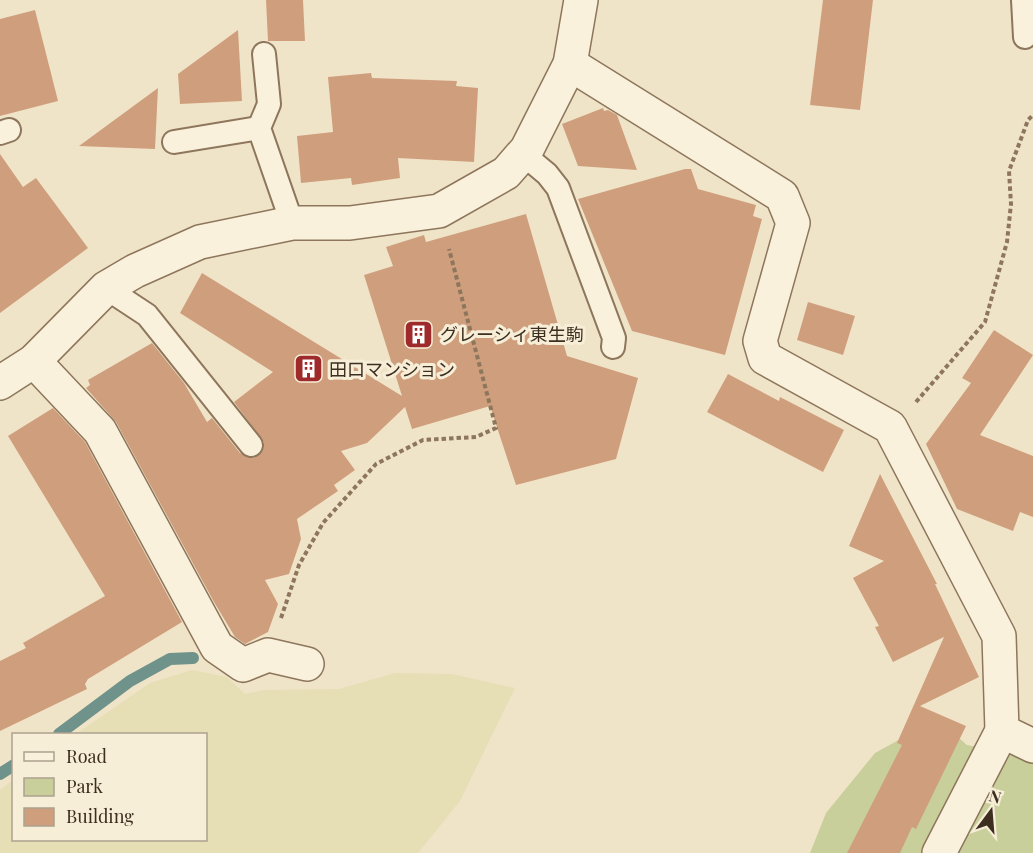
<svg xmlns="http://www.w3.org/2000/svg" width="1033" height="853" viewBox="0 0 1033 853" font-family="'Playfair Display','Noto Sans JP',serif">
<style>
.farmland{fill:#e6deb5}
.green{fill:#c9cf9b}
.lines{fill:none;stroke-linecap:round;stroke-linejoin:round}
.stream{stroke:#6f938a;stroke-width:12}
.building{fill:#cf9f7d}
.service-casing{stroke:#8d765c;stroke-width:26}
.minor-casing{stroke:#8d765c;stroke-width:36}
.path{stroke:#8d765c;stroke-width:4;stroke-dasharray:4.5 3;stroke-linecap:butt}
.service{stroke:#faf1dc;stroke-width:22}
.minor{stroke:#faf1dc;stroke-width:33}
.labels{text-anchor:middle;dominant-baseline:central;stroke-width:6;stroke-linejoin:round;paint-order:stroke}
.poi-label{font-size:18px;fill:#3d2e20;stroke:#f7eed8;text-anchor:start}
</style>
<rect width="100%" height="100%" fill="#f0e4c8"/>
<!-- farmland -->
<path class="farmland" d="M192,670L227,677L245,694L264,690L339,689L395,673L452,674L515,688L460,801L418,853H0V790L13,780L14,840H206V734H76L150,683Z"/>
<!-- green -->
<path class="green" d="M937,719L967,745L1033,758V853H810L826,813L875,753Z"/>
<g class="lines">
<!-- stream -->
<g class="stream">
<path d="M59,734L130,681L170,659L193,658"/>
<path d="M0,774L14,765"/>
</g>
</g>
<!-- building -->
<g class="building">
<path d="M266,0H303L305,41H268Z"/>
<path d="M823,0H873L860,110L810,105Z"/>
<path d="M35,10L58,101L0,116V19Z"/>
<path d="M238,30L242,101L180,104L178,74Z"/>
<path d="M371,73L372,78L457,81L456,86L478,88L474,162L398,158L400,178L352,185L351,178L301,183L297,136L333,132L328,77Z"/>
<path d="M158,88L155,149L79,146Z"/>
<path d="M603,108L604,111L608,110L617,115L637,170L578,166L562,124Z"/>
<path d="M0,154L23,187L36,178L88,248L0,313Z"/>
<path d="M685,169H691L698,189L756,205L753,216L762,219L725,355L632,331L578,199Z"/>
<path d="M526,214L567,356L638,378L616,459L516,485L490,406L412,429L405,407L367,443L341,451L355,470L334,485L338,491L297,519L301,539L289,574L265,580L278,604L268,632L245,644L235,637L214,602L116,422L86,388L90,385L88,380L152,343L184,383L207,422L212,418L240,453L254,458L263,450L264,442L234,402L273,372L180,313L202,273L402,396L364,275L393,266L386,247L424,235L426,242Z"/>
<path d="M808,302L855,316L843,355L797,340Z"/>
<path d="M994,330L1033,355L980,435L1033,456V517L1020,512L1013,531L957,509L926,444L971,383L962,378Z"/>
<path d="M728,374L779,401L780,397L844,430L823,472L707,412Z"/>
<path d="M53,408L85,442L182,622L88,679L85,684L87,689L0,731V661L26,648L23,643L105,596L8,436Z"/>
<path d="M880,474L937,584H935L979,677L920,706L966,726L916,829L912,827L900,853H847L902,745L897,743L944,637L893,662L875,627L879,626L853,578L884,561L849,546Z"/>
</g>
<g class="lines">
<defs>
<g id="service">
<path d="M1023,0L1025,37"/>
<path d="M264,54L269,104L259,128L292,223"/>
<path d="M0,133L9,130"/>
<path d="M174,142L259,128"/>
<path d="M523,154L547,174L558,188L614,338L613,347"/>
<path d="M106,288L147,315L251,445"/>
</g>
<g id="minor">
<path d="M570,64L782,196L793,223L760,341L765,358L890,427L999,636L1002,731L1033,746"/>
<path d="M34,361L100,431L217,647L243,665L268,655L307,664"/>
<path d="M0,383L34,361L106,288L135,271L200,242L292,223H350L439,211L506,173L527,149L570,64L581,0"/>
<path d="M939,853L1002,731"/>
</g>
</defs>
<!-- service casing -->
<use href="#service" class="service-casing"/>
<!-- minor casing -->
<use href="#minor" class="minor-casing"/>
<!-- path -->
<g class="path">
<path d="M916,402L985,322L1007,242L1011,204L1009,171L1028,120L1033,115"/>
<path d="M281,618L299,565L323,523L376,464L423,440L476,437L496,428L449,249"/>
</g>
<!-- service -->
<use href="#service" class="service"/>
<!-- minor -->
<use href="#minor" class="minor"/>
</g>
<!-- icons -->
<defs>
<symbol id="building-square" viewBox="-11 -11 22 22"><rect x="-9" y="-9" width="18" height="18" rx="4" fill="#9e2a2b" stroke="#f7eed8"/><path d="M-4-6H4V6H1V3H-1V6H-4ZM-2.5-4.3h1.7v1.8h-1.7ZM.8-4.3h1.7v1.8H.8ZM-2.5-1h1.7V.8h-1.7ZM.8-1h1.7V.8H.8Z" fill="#fff"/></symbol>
</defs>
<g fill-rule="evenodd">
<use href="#building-square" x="402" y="318" width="33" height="33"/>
<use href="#building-square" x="292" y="352" width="33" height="33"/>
</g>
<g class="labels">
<!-- poi labels -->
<g class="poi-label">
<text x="440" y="334">グレーシィ東生駒</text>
<text x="329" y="369">田口マンション</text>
</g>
</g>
<!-- legend -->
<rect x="12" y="733" width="195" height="108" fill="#f7eed8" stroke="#ada18e" stroke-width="1.5"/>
<rect x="24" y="752" width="30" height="9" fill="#faf1dc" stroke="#ada18e" stroke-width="1.5"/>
<text x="66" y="763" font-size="18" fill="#3d2e20">Road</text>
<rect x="24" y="778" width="30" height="18" fill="#c9cf9b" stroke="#ada18e" stroke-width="1.5"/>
<text x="66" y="793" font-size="18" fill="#3d2e20">Park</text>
<rect x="24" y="808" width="30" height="18" fill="#cf9f7d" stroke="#ada18e" stroke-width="1.5"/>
<text x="66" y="823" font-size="18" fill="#3d2e20">Building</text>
<!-- north arrow -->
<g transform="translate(991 811) rotate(16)" stroke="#f7eed8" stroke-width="4.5" paint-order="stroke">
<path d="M0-4.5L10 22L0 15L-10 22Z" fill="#3d2e20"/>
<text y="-9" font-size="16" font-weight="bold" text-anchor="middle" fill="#3d2e20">N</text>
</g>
</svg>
